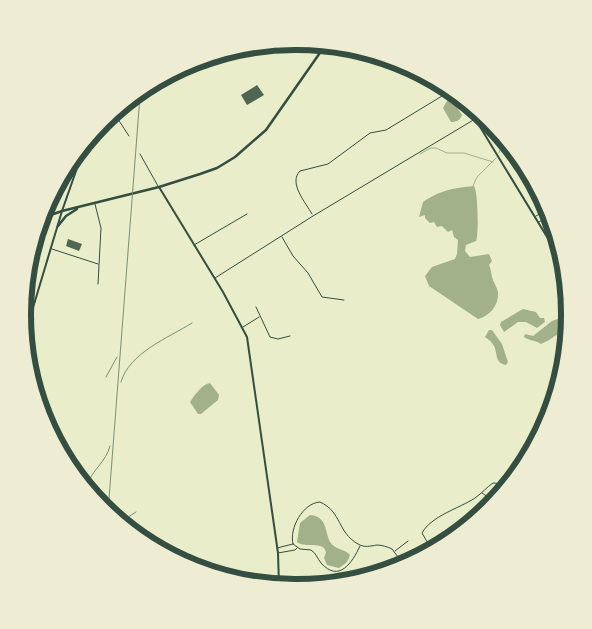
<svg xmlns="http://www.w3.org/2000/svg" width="592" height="629" viewBox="0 0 592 629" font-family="'Noto Sans',sans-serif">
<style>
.water{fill:#a3b18a}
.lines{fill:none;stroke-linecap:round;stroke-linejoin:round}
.stream{stroke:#a3b18a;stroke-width:1}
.building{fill:#4f6655}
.minor{stroke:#344e41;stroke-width:1}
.tertiary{stroke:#344e41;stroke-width:2}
.primary{stroke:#344e41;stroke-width:2.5}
.rail{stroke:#7c8e77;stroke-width:1}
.rim{fill:none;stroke:#344e41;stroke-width:6}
</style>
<rect width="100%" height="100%" fill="#e9edc9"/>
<!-- water -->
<g class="water">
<path d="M450,100L453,101L462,115C460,120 457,122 451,122L443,108L447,101Z"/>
<path d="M474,186C478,192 479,234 476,241L466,245L465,251L470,257L489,254L492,261L489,265C491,269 491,273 492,277C493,282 497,287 498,292C499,305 490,316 478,319L435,290L429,286L425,276L432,267L455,259L457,254L458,240L454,237L452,230L448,232L442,226L437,227L434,222L430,223L425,218V215L419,217L423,202C441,190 453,188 474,186Z"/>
<path d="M523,309L536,312L540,318H544L545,322L537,328L526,322H518L504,332L500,325L501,322Z"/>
<path d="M566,316L569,318L567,328L549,340L541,344C535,340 530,341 524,337L525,334L533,336L552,321Z"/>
<path d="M489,330H492L502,344L508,362L506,365C494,362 498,354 494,346C492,342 488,339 485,337Z"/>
<path d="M210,383L219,395L218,400L201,414H198L190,402C195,395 201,385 210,383Z"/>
<path d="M310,515C327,516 325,532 330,542C335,550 345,549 350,555C348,562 345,564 339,568L327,565L324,558L326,552L324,548C316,542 305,548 297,542L300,523Z"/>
</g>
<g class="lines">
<!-- stream -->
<g class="stream">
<path d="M499,153L503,142"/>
<path d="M420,154L431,148H436L447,153H464L493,162"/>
<path d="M473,186L477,177L496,158"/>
</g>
</g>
<!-- building -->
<g class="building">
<path d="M257,85L264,95L247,105L241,95Z"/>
<path d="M68,239L82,244L79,251L66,246Z"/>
</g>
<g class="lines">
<!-- minor -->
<g class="minor">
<path d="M114,113L129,136"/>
<path d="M140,154L158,186"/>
<path d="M95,204L101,228L98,284"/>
<path d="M312,214C306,203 288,183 300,171L328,164L370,133L386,130L447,93"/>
<path d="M536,216L548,209"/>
<path d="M539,222L550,215"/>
<path d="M282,237L293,256L308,273L322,297L344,300"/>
<path d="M194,245L247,214"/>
<path d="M52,249L98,264"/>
<path d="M215,278L313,216L475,119"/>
<path d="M256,307L270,337L278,339L290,336"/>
<path d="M243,327L259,317"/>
<path d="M482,493L494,501"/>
<path d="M293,544C289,528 303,503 320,502C342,512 337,532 358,544C365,548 370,546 377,545C382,545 388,547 392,549L404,565"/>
<path d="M293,544L300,549L311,550C316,553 317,558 321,563C339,583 352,563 360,546"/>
<path d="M430,547L422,533C431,516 460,508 475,498C482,493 487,487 493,483L505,484"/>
<path d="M277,548L293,544"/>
<path d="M395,551L408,541"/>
<path d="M278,553L295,550L297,548"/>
</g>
<!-- tertiary -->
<g class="tertiary">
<path d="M468,107L558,255"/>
<path d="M159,187L223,292L247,337L278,553L279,585"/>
<path d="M26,331L62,211L83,151"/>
</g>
<!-- primary -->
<g class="primary">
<path d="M42,218L62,211L159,187L200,174L217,168L235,157L266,130L324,47"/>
<path d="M58,226L66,216L77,209"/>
</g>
<!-- rail -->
<g class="rail">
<path d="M106,377L117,357"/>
<path d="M121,382C129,353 168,338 192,323"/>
<path d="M87,485C92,470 106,462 110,446"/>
<path d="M108,512L140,96"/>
<path d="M122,521L136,512"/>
</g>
</g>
<!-- crop -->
<path d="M0 0H592V629H0ZM295 50H297A264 264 0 0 1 561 314V315A264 264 0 0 1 297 579H295A264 264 0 0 1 31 315V314A264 264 0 0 1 295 50Z" fill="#eeecd3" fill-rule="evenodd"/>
<path class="rim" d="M295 50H297A264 264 0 0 1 561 314V315A264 264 0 0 1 297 579H295A264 264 0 0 1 31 315V314A264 264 0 0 1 295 50Z"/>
</svg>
